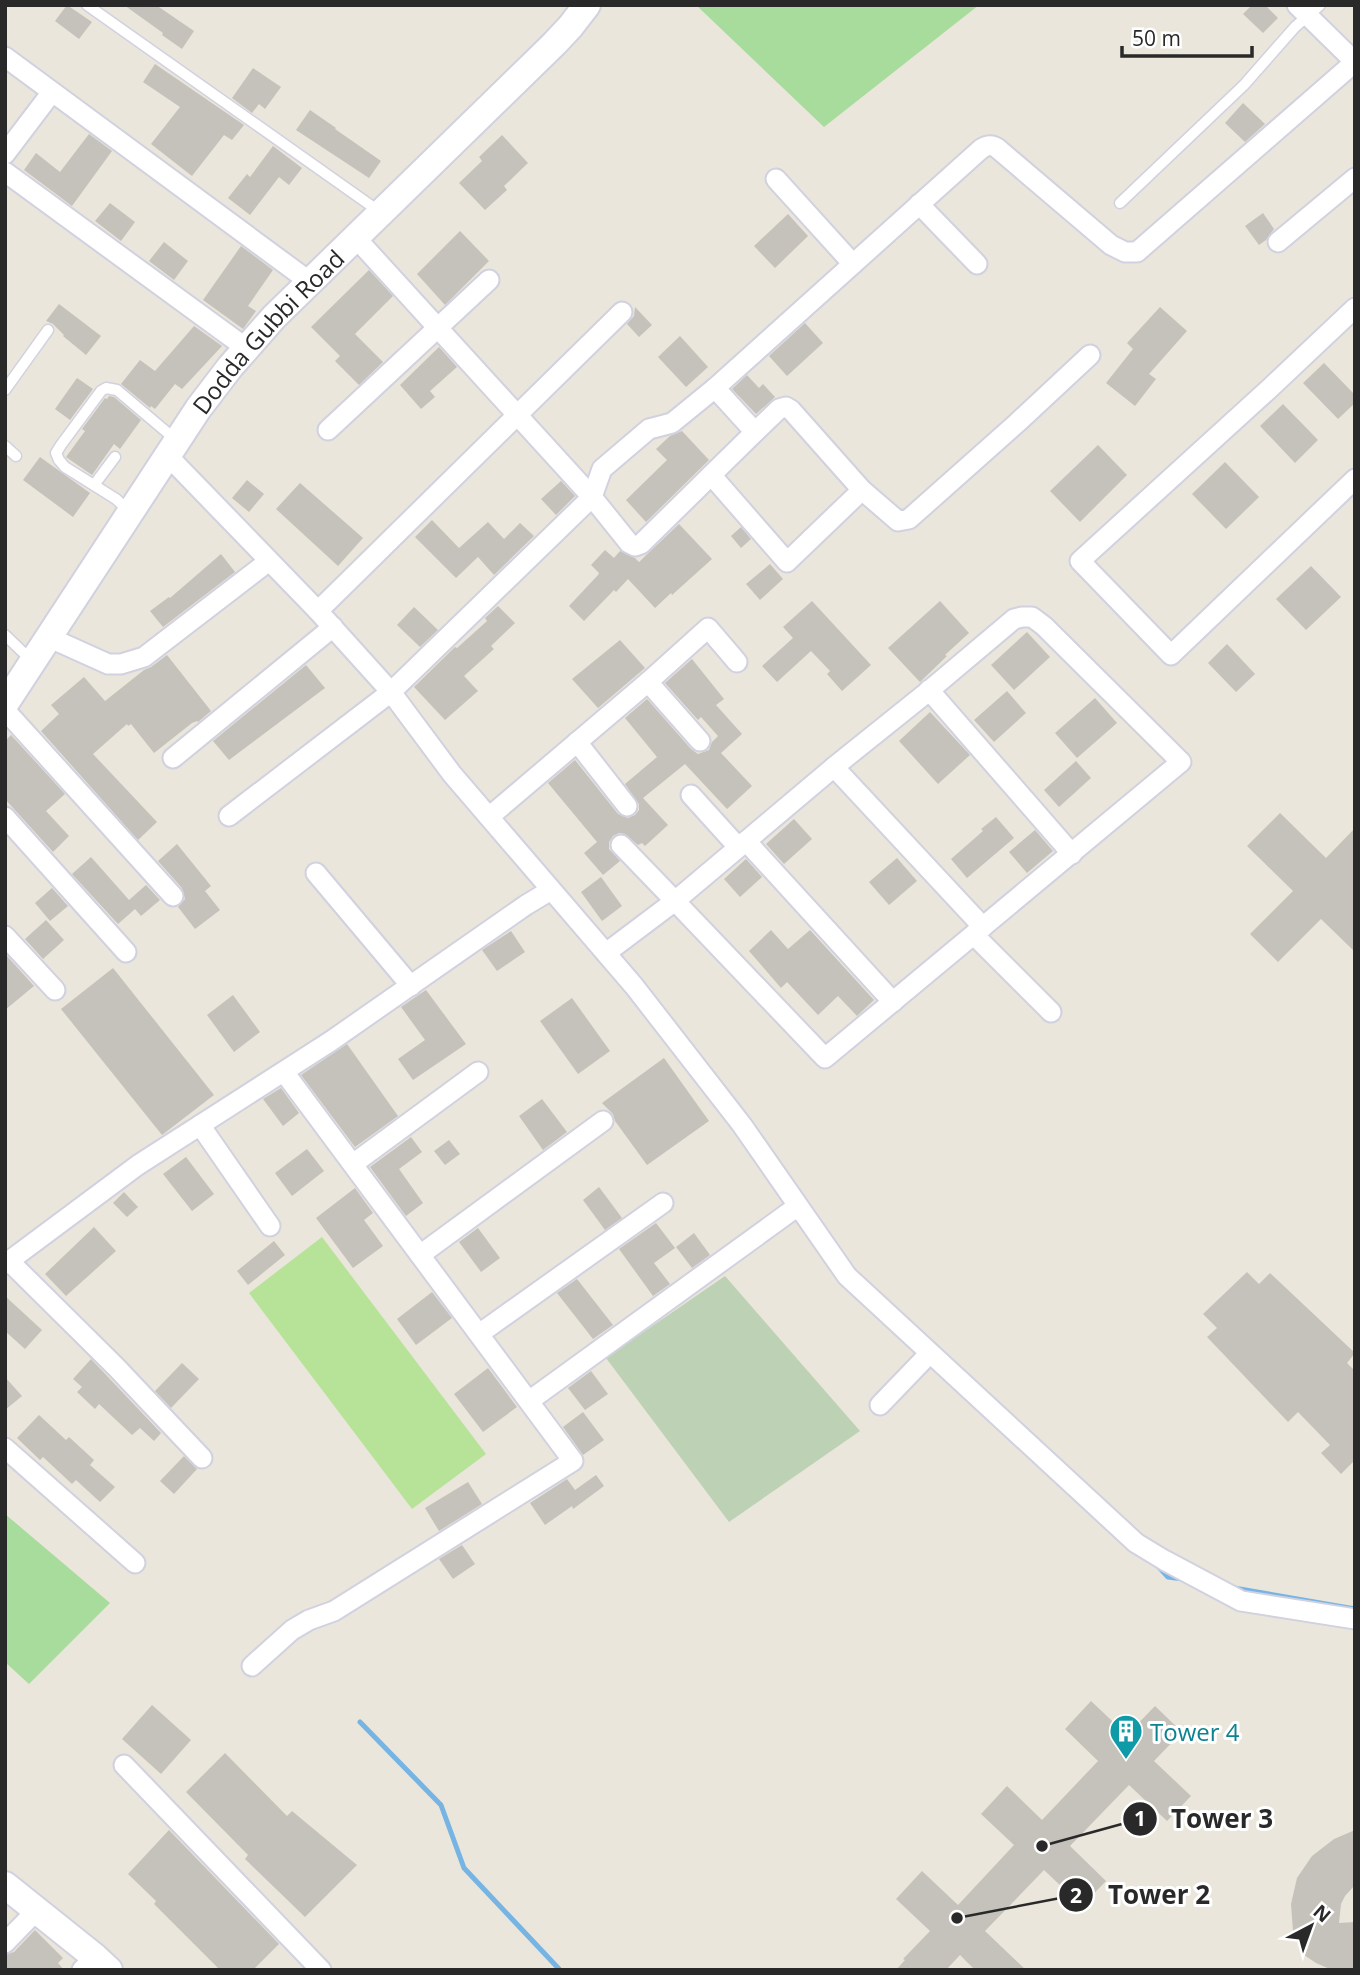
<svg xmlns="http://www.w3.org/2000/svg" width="1360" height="1975" viewBox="0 0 1360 1975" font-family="'Open Sans',sans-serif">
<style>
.green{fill:#a7dc9c}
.cemetery{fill:#bdd2b4}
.pitch{fill:#b6e398}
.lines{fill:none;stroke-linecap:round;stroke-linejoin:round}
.stream{stroke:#76b4e4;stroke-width:5}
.building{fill:#c5c2bb}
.lane-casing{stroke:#d1d1e0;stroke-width:13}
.street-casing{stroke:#d1d1e0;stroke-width:23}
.secondary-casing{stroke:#d1d1e0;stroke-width:30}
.lane{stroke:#fff;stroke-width:10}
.street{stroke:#fff;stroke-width:19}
.secondary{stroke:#fff;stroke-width:26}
.labels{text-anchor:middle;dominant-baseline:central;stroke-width:6;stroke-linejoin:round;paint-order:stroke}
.street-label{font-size:24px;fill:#292929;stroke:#fff}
.culture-label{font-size:24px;fill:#0d838f;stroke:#fff;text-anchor:start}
.leader{fill:none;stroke:#292929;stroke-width:2.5}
.callout-dot{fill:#292929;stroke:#fff;stroke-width:2.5}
.mark-label{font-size:21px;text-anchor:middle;font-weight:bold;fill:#fff}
.callout-label{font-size:26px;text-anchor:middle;font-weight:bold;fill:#292929;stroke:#fff;stroke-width:6;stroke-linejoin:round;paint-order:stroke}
</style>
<rect width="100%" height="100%" fill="#eae6db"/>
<!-- green -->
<g class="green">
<path d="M696,5H979L824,127Z"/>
<path d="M5,1514L110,1603L29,1684L5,1662Z"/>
</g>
<!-- cemetery -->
<path class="cemetery" d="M725,1276L860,1431L729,1522L606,1358Z"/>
<!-- pitch -->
<path class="pitch" d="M322,1237L486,1454L412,1509L249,1293Z"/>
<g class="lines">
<!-- stream -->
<g class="stream">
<path d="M1156,1564L1168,1577L1183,1579"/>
<path d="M1234,1588L1355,1609"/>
<path d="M360,1722L441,1805L464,1868L560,1970"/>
</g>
</g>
<!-- building -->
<g class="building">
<path d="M67,5L92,22L79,39L55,21Z"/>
<path d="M124,5H156L194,31L182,49L162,35L163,33Z"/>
<path d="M1252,5H1265L1278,18L1263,33L1243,14Z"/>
<path d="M155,64L244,125L232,140L224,135L192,176L151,144L180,107L143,82Z"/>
<path d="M253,68L281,87L265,109L259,104L252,113L232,98Z"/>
<path d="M1243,103L1265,124L1245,142L1225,123Z"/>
<path d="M310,110L336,128L335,129L381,161L369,178L296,130Z"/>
<path d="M89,134L112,151L72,206L24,170L36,153L60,172Z"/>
<path d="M502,135L528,163L504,186L507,190L485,210L459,183L482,161L479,157Z"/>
<path d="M273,146L302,168L289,185L279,177L250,215L228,198L247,174L250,177Z"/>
<path d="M110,203L135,222L121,241L95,221Z"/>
<path d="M1263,213L1274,229L1266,240L1259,245L1245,226Z"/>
<path d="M788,214L808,236L775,268L754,246Z"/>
<path d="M460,231L489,261L445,305L417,274Z"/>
<path d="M164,242L188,261L174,280L149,261Z"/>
<path d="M241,246L273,270L248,306L256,311L243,329L203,300Z"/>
<path d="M369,270L393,296L355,334L383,362L359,385L335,361L340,356L311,327Z"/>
<path d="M59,304L101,336L86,355L63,336L64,335L53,324L46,321Z"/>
<path d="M635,307L652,325L639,337L627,324L634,316Z"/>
<path d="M1160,307L1187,331L1149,374L1156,379L1135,406L1106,383L1133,349L1127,343Z"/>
<path d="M805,323L823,343L787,376L769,356Z"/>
<path d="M194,326L222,346L182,389L175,384L155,409L151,406L150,408L121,384L140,360L155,371Z"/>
<path d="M680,336L708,367L686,387L658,357Z"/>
<path d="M439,347L457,367L430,391L435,397L421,409L400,385Z"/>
<path d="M1324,363L1355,395V403L1338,419L1303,383Z"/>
<path d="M747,375L759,388L763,384L775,397L756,414L732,389Z"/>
<path d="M77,378L93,389L70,420L55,409Z"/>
<path d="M109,396L114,397L141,420L120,449L114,444L92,475L66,457L85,431L82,429L105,398L107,399Z"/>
<path d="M1283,404L1318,440L1295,463L1260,426Z"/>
<path d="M682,431L709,460L646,522L626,500L667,460L656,449L670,436Z"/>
<path d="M1098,445L1127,475L1080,522L1050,491Z"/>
<path d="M40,457L90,493L73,517L23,480Z"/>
<path d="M1225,462L1259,497L1226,529L1192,494Z"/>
<path d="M247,480L264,494L249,512L232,498Z"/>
<path d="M561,481L575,496L556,515L541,499Z"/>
<path d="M300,483L363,538L338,566L276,509Z"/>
<path d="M432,520L459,548L488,522L504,539L520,523L534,536L494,575L478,557L456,578L415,537Z"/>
<path d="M679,524L712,559L672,595L671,593L655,608L628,579L616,592L614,590L584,621L569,606L598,575L599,573L591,565L605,550L614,558L620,551L635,558L639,562Z"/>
<path d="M741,527L751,539L741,548L731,536Z"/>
<path d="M221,554L235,572L163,627L150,611L169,597L170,598Z"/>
<path d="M770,564L783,579L760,600L746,584Z"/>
<path d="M1311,566L1341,597L1306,630L1276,599Z"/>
<path d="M812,601L871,665L842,691L827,674L830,671L811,651L777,682L762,666L793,638L783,627Z"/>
<path d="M940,601L969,633L945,655L947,656L920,682L888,648Z"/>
<path d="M498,606L515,623L491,646L494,649L464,676L478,691L445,720L414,687L455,647L457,648L487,621L485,618Z"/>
<path d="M414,607L438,630L420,647L397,625Z"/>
<path d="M1027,632L1050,657L1014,690L991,665Z"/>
<path d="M620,640L645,668L598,708L572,679Z"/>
<path d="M1227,644L1255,674L1236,692L1208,663Z"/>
<path d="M167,655L211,711L198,722L197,721L192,723L154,753L131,724L128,726L127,724L93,754L157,822L138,840L41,731L59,714L51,705L84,677L105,701L144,670L151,667Z"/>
<path d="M692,659L724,699L716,705L742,734L721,753L752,786L727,809L685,764L643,798L668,825L645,846L642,843L638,845L625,834L619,833L613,836L609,842V849L620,861L603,875L584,853L597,842L548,783L575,760L618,814L628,818L635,815L639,810V804L625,784L657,757L625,718L647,699L691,749L698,754L709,750L712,742L718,736L701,717L698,720L665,683Z"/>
<path d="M306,665L325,688L229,760L213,741Z"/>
<path d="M1007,691L1026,713L994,742L974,720Z"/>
<path d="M1095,698L1117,723L1077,758L1055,733Z"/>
<path d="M930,712L970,755L938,784L899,741Z"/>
<path d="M11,735L65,794L46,811L69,836L53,852L5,799V741Z"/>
<path d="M1076,761L1091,778L1059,807L1044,790Z"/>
<path d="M1280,813L1326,858L1355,828V952L1321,919L1278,962L1250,934L1293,891L1247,846Z"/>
<path d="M996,817L1014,838L967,878L951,859L983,831L981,829Z"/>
<path d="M794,819L812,839L784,864L766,844Z"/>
<path d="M1035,830L1053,851L1027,873L1009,852Z"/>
<path d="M177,844L211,886L205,891L220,910L195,929L178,907L185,899L182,888L158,861Z"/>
<path d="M91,857L129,900L146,885L160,900L141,916L135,909L118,924L72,874Z"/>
<path d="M897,858L917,881L889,905L869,882Z"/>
<path d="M746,859L762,877L740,897L724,879Z"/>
<path d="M601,877L622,906L602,921L581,892Z"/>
<path d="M52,888L68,906L50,921L35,903Z"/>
<path d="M46,920L64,940L43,959L25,939Z"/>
<path d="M771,930L788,949L810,930L874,1000L857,1016L838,996L818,1015L787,982L781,988L749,951Z"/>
<path d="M511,931L525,952L497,971L482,950Z"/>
<path d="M7,956L34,986L5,1010V957Z"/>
<path d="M113,968L214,1095L162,1135L61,1009Z"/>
<path d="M426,990L466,1044L413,1080L398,1059L425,1040L401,1007Z"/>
<path d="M233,995L260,1032L234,1052L207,1015Z"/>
<path d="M572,998L610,1051L578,1074L540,1021Z"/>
<path d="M347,1044L398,1116L355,1147L301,1075Z"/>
<path d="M664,1058L709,1121L647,1165L615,1121L613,1114L602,1103Z"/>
<path d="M281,1088L299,1113L283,1126L263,1099Z"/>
<path d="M542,1099L567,1132L543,1150L519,1116Z"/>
<path d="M411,1137L422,1152L399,1169L423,1203L406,1216L370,1167Z"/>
<path d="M449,1140L460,1154L445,1165L434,1151Z"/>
<path d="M307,1149L324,1171L292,1196L275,1173Z"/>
<path d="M186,1157L214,1194L192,1211L163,1174Z"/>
<path d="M599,1187L622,1218L605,1230L583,1200Z"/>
<path d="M355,1188L373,1213L364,1220L383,1246L353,1268L316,1218Z"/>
<path d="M124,1192L138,1207L127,1217L113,1203Z"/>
<path d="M656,1223L675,1248L654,1263L670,1284L653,1296L619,1249Z"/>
<path d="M94,1227L116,1251L66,1296L45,1274Z"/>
<path d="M478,1228L500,1258L481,1272L459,1242Z"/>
<path d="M694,1233L710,1255L692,1268L676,1247Z"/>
<path d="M274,1241L285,1255L248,1285L237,1271Z"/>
<path d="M1247,1272L1259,1284L1270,1273L1355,1353L1347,1363L1355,1371V1460L1341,1474L1321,1453L1330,1445L1298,1412L1288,1422L1207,1337L1217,1328L1203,1314Z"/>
<path d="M577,1279L613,1325L593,1339L557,1293Z"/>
<path d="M432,1292L452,1318L416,1345L397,1319Z"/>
<path d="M5,1296L42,1330L25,1349L5,1331Z"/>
<path d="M91,1359L161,1433L154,1441L140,1428L132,1435L99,1404L95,1409L77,1392L82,1387L73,1379Z"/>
<path d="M182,1363L199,1379L171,1408L155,1391Z"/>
<path d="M488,1368L517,1407L483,1432L454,1394Z"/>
<path d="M591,1371L608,1394L585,1410L568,1388Z"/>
<path d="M5,1377L22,1396L5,1410Z"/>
<path d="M583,1412L604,1440L583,1455L563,1427Z"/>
<path d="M39,1415L66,1440L69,1437L94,1460L90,1465L115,1487L100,1502L76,1480L72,1484L43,1457L40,1460L17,1438Z"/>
<path d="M184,1456L197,1469L174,1494L160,1481Z"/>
<path d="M596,1475L604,1486L573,1509L572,1506L545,1525L530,1503L567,1479L575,1490Z"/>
<path d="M468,1482L482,1504L439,1531L425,1508Z"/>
<path d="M462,1545L475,1564L453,1579L439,1559Z"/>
<path d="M1091,1701L1127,1735L1155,1706L1182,1732L1154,1761L1191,1796L1167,1821L1129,1785L1070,1846L1106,1881L1082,1906L1044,1870L985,1931L1026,1970H975L960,1955L946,1970H896L905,1960L903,1959L930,1931L896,1899L922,1871L958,1905L1014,1845L981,1814L1007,1786L1042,1820L1098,1761L1065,1729Z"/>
<path d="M152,1705L191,1740L161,1774L122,1739Z"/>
<path d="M225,1753L287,1816L292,1811L357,1865L305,1917L245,1859L248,1855L186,1792Z"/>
<path d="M169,1830L279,1944L253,1970H220L154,1904L156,1901L128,1874Z"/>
<path d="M1355,1830V1885L1345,1896L1341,1904L1339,1923L1355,1922V1970H1332L1316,1963L1304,1955L1293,1931L1291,1904L1297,1878L1312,1856L1334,1839Z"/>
<path d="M35,1930L63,1958L58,1963L64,1970H5V1955L14,1952Z"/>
</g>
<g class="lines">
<defs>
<g id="lane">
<path d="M87,5L380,212"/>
<path d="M1120,203L1244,85L1295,27L1320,5"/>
<path d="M5,390L48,330"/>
<path d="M5,446L16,456"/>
<path d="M94,485L115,457"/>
<path d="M128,510L116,499L65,467L59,460L56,453L61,445L101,391L106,388L117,390L176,440"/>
<path d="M5,635L32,661"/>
</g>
<g id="street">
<path d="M1297,5L1355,62"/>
<path d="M5,57L310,282"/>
<path d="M5,154L52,92"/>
<path d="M5,172L246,348"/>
<path d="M776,179L853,264"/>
<path d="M919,204L977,264"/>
<path d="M355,237L592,497L629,543L635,546L641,544L755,432"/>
<path d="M1278,242L1355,178"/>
<path d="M1355,308L1269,389L1080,561L1171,655L1355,479"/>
<path d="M715,388L755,432L779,409L786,407L791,410L862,490L898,521L909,519L1017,423L1090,355"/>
<path d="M328,430L489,280"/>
<path d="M167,455L318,611L391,692L452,774L634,986L742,1125L847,1276L1136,1543L1164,1560L1241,1601L1355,1619"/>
<path d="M712,476L787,562L862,490"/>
<path d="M318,611L622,312"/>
<path d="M48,637L108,664H121L144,657L269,561"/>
<path d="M648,682L700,741"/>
<path d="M929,690L1072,854"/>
<path d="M5,710L173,896"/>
<path d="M577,742L627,806"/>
<path d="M173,758L333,627"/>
<path d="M834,767L983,927"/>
<path d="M691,795L738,847"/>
<path d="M229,816L391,692L592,497L602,469L649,429L672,423L715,388L981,149C987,145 991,144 997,148L1111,245L1125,252H1137L1355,62"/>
<path d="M5,817L126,952"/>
<path d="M489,817L648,682L708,628L737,662"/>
<path d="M746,841L893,1002"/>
<path d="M316,873L411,986"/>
<path d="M974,935L1051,1012"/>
<path d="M5,936L55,990"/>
<path d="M606,953L675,901L825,1058L1181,762L1044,626L1032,617H1022L1014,619L925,694L834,767L675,901L621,845"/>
<path d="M200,1125L270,1226"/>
<path d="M353,1164L478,1072"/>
<path d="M420,1255L603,1121"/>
<path d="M9,1261L116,1367L202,1458"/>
<path d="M5,1264L138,1165L331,1041L526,905L551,890"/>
<path d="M479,1334L663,1203"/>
<path d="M529,1401L798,1206"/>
<path d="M880,1405L930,1353"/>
<path d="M5,1448L135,1563"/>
<path d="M252,1666L292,1630L309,1620L334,1611L573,1461L284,1072"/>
<path d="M124,1765L321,1970"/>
<path d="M5,1943L37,1910"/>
<path d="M82,1970L95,1957"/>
</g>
<g id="secondary">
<path id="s1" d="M5,704L198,409L230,367L274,317L554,44L570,27L587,5"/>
<path d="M5,1885L95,1957L109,1970"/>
</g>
</defs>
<!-- lane casing -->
<use href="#lane" class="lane-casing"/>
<!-- street casing -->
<use href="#street" class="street-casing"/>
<!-- secondary casing -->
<use href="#secondary" class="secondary-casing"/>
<!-- lane -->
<use href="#lane" class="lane"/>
<!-- street -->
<use href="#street" class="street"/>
<!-- secondary -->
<use href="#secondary" class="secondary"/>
</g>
<!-- icons -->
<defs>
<symbol id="building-pin" viewBox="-11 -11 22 30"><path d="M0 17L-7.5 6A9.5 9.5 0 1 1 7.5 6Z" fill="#0f9aa8" stroke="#fff"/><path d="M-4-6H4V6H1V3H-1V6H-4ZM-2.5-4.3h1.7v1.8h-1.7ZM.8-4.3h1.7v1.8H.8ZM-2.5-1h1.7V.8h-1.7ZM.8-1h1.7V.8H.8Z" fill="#fff"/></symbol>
</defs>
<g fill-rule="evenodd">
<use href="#building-pin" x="1107" y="1712" width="38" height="52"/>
</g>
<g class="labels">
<!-- street labels -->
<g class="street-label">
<text stroke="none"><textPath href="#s1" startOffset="457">Dodda Gubbi Road</textPath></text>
</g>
<!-- culture labels -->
<g class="culture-label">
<text x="1150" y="1731">Tower 4</text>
</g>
</g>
<!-- callouts -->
<path class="leader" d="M1042 1846L1140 1819M957 1918L1076 1895"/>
<g class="callout-dot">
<circle cx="1042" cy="1846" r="7"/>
<circle cx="957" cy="1918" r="7"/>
<circle cx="1140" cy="1819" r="18"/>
<circle cx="1076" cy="1895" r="18"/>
</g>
<g class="mark-label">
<text x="1140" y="1826">1</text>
<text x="1076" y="1903">2</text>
</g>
<g class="callout-label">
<text x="1222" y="1828">Tower 3</text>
<text x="1159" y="1904">Tower 2</text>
</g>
<!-- border -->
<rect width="1360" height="1975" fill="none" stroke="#292929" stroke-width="14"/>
<!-- north arrow -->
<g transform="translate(1311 1926) rotate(41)" stroke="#ffffff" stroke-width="5" paint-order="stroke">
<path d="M0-5L12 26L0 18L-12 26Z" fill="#292929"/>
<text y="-10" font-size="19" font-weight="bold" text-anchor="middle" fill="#292929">N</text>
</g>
<!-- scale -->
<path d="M1122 46v10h130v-10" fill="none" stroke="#292929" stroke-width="3.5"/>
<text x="1132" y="46" font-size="21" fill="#292929" stroke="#ffffff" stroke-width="5" paint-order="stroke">50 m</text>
</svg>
